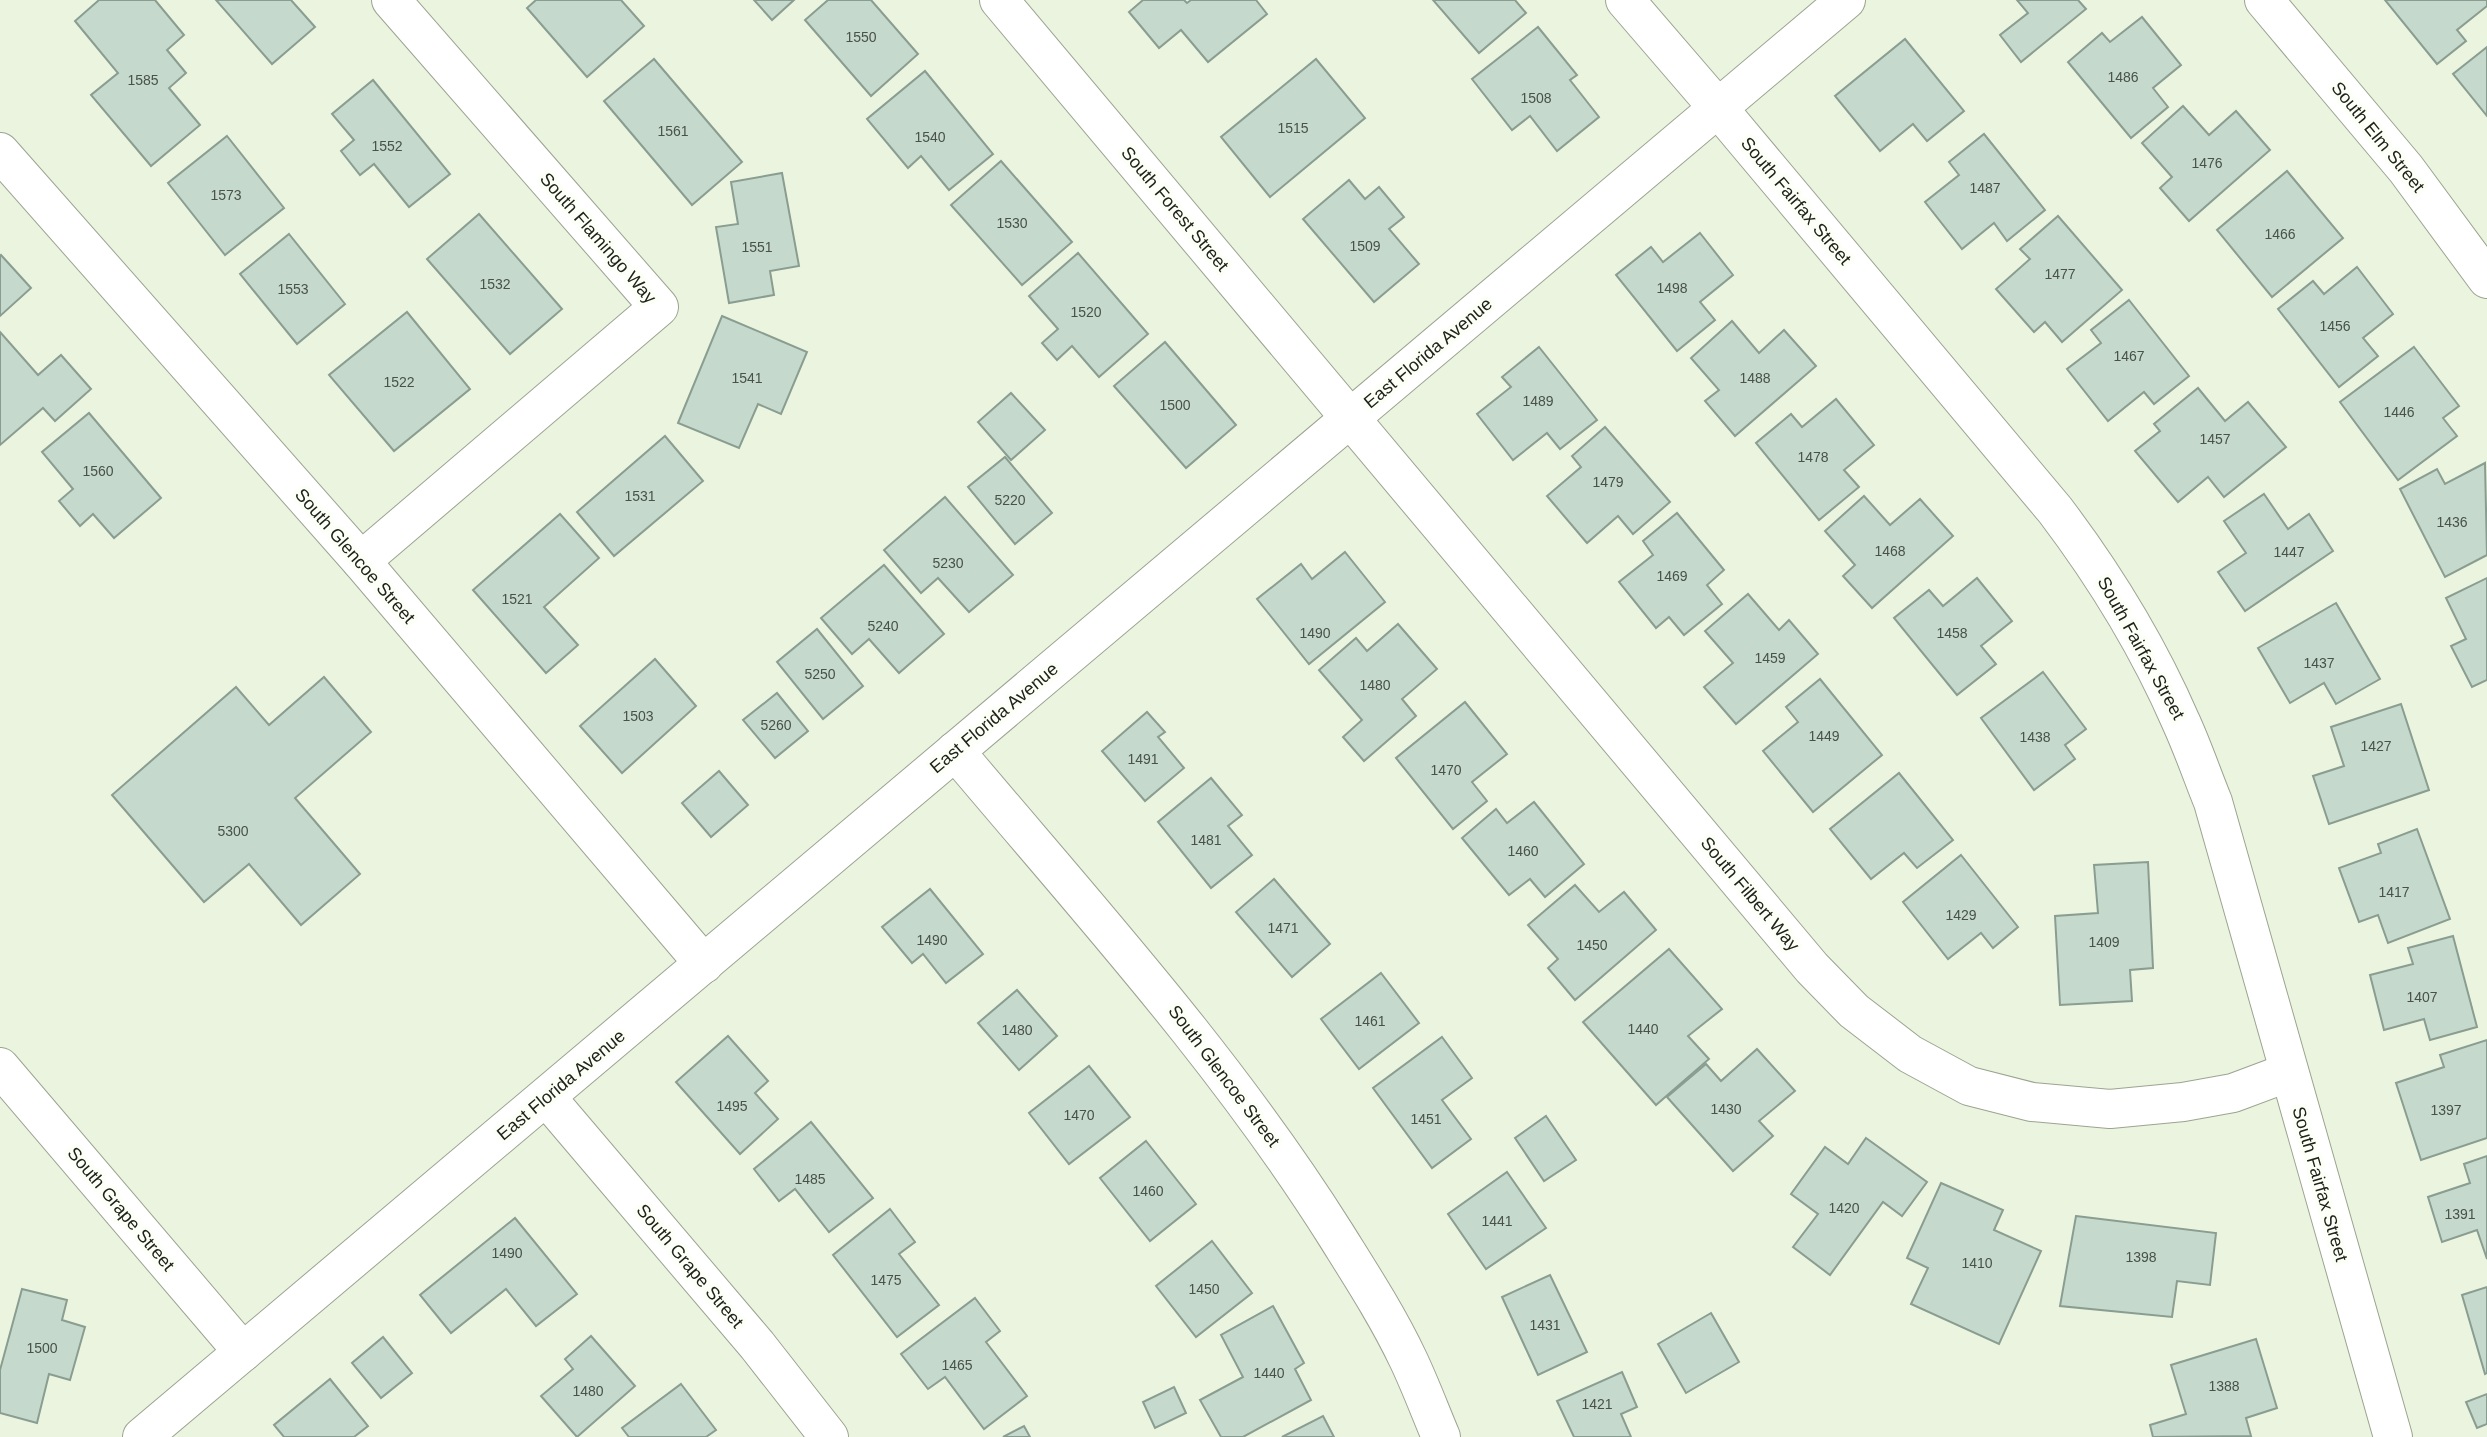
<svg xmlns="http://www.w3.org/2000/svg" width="2487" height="1437" viewBox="0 0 2487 1437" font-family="Arial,sans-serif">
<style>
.building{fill:#c5dacd;stroke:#899d90;stroke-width:2}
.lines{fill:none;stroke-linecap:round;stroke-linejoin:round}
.minor-casing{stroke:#9ca491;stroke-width:40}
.minor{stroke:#fff;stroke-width:38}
.labels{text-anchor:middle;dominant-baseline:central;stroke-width:7;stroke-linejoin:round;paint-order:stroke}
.number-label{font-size:14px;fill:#495148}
.street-label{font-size:18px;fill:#20231b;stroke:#fbfff6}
</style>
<rect width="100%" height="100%" fill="#ebf4df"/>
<!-- building -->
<g class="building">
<path d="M99,0H155L184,35L167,50L186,73L169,88L200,125L151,166L91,95L118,73L75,21Z"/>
<path d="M216,0H291L315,27L272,64Z"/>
<path d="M536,0H621L644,26L587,77L527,8Z"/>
<path d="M754,0H794L772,20Z"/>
<path d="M828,0H871L918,54L871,96L805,20Z"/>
<path d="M1143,0H1184L1187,3L1191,0H1256L1267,14L1208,62L1181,30L1159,48L1129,12Z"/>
<path d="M1433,0H1515L1526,13L1479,53Z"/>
<path d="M2017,0H2078L2086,9L2021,62L2000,35L2028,13Z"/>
<path d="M2385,0H2487V6L2457,30L2466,41L2437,64Z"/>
<path d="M2142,17L2181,65L2153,88L2168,107L2131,138L2068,62L2102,33L2110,42Z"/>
<path d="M1538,27L1577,75L1570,80L1599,117L1557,151L1530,116L1512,130L1472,79Z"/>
<path d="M1905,39L1964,111L1927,141L1913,124L1880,151L1835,96Z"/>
<path d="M2487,47V116L2453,74Z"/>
<path d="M654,59L742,162L692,205L604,101Z"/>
<path d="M1316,59L1365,118L1270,197L1221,137Z"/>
<path d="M925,71L993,154L949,190L921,156L908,168L867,119Z"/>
<path d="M373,80L450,174L409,207L374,164L360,175L341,151L354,140L332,114Z"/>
<path d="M2183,106L2209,135L2236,111L2270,150L2189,221L2160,188L2172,177L2142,143Z"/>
<path d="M1984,134L2045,210L2007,241L1994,223L1962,249L1925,202L1959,175L1949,162Z"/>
<path d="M227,136L284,208L225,255L168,183Z"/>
<path d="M1001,161L1072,242L1022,285L951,205Z"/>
<path d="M2287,171L2343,238L2272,297L2217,230Z"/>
<path d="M782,173L799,266L770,271L774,295L729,303L716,227L738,224L731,182Z"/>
<path d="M1349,180L1365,199L1379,187L1404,217L1389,229L1419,264L1374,302L1303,219Z"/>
<path d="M479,214L562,309L510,354L427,259Z"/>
<path d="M2058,216L2122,290L2062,342L2045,322L2034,332L1996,289L2030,259L2020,249Z"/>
<path d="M1700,233L1733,275L1700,302L1715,320L1677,351L1616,275L1651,247L1663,262Z"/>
<path d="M289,234L345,304L297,344L240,274Z"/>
<path d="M1078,253L1148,334L1099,377L1072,346L1057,360L1042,343L1058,329L1029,296Z"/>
<path d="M1,255L31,288L0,316V256Z"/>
<path d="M2357,267L2393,314L2363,338L2378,356L2339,387L2278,309L2313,281L2324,294Z"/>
<path d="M2129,300L2189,376L2154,404L2144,392L2108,421L2067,369L2101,343L2091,330Z"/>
<path d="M407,312L470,389L394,451L329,375Z"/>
<path d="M722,316L807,352L781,414L758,404L739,448L678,423Z"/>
<path d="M1732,321L1759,353L1784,330L1816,366L1735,436L1705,401L1719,390L1691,358Z"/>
<path d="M0,332L38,375L61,355L91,389L55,421L43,408L0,445Z"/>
<path d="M1165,342L1236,425L1186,468L1114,386Z"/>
<path d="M1539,347L1597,420L1560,449L1547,433L1513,460L1477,414L1511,387L1502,377Z"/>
<path d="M2414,347L2459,406L2443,418L2457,436L2398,480L2340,402Z"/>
<path d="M2198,388L2225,421L2248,402L2286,447L2224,497L2208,477L2178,502L2135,451L2160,431L2154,424Z"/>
<path d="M1011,393L1045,430L1011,460L978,422Z"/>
<path d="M1836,399L1874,445L1844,470L1859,487L1819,520L1756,443L1791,414L1802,427Z"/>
<path d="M89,413L161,498L114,538L93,514L80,526L59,501L73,489L42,452Z"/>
<path d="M1605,427L1670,502L1633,534L1618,516L1587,543L1547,496L1581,467L1572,456Z"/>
<path d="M665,436L703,481L614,556L577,512Z"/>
<path d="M1005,457L1052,513L1015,544L968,487Z"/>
<path d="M2485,463L2487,555L2445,577L2400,489L2437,469L2445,484Z"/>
<path d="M2264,494L2288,529L2309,514L2333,551L2245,611L2218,572L2246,553L2224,521Z"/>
<path d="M1864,496L1890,525L1920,499L1953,536L1872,608L1843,576L1855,565L1825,531Z"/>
<path d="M945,497L1013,575L969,612L938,578L921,593L884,550Z"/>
<path d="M1677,513L1724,570L1707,585L1722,604L1684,635L1669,617L1656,628L1619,582L1653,555L1643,541Z"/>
<path d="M560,514L599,558L544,607L578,645L546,673L473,590Z"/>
<path d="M1345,552L1385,602L1309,664L1257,599L1301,564L1312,579Z"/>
<path d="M884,565L944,634L899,673L869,639L852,654L821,618Z"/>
<path d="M1977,578L2012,621L1981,646L1996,664L1957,695L1894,618L1929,590L1943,606Z"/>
<path d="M2487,578V680L2472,687L2451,646L2466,639L2446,598Z"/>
<path d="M1748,594L1779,630L1789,620L1818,654L1736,724L1704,687L1733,663L1705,631Z"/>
<path d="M2336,603L2380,679L2336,704L2324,683L2290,703L2258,648Z"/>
<path d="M1398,624L1437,669L1402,699L1416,716L1364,761L1343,737L1362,720L1319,670L1356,638L1367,651Z"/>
<path d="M817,629L863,686L823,719L777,662Z"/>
<path d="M655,659L696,706L622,773L580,726Z"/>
<path d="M2043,672L2086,729L2065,745L2075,759L2034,790L1981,718Z"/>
<path d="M324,677L371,732L295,798L360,874L301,925L249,864L204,902L112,795L236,687L269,725Z"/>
<path d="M1820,679L1882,755L1813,812L1763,751L1798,722L1786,707Z"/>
<path d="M777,693L808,731L775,758L743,720Z"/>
<path d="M1465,702L1507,754L1472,782L1487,801L1453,829L1396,758Z"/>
<path d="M2401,704L2429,790L2329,824L2313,776L2344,766L2331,727Z"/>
<path d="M1147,712L1165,732L1158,737L1184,768L1145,801L1102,751Z"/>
<path d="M719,771L748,805L711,837L682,803Z"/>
<path d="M1899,773L1953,840L1917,868L1904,853L1871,879L1830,829Z"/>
<path d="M1211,778L1242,815L1228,826L1252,855L1211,888L1158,822Z"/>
<path d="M1534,802L1584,864L1545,897L1530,879L1509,895L1462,838L1496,809L1507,823Z"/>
<path d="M2417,829L2450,919L2388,943L2378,915L2359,922L2339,868L2381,853L2378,844Z"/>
<path d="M1961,855L2018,927L1993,948L1981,933L1948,959L1903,902Z"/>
<path d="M2148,862L2153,968L2130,970L2132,1001L2060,1005L2055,916L2098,913L2094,865Z"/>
<path d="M1274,879L1330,944L1292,977L1236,912Z"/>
<path d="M1575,885L1599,912L1624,892L1656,930L1575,1000L1548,968L1558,959L1528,925Z"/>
<path d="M930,889L983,954L946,983L923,954L912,963L882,927Z"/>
<path d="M2453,936L2477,1027L2430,1040L2424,1019L2384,1030L2370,975L2413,964L2408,948Z"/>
<path d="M1669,949L1722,1009L1688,1036L1709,1059L1656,1105L1583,1022Z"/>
<path d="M1381,973L1419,1023L1359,1069L1321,1019Z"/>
<path d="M1017,990L1057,1036L1019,1070L978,1023Z"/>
<path d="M728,1036L768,1081L755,1093L778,1119L740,1154L676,1082Z"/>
<path d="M1442,1037L1472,1078L1442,1100L1471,1139L1432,1168L1373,1088Z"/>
<path d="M2487,1040V1138L2421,1160L2396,1083L2444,1067L2440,1055Z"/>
<path d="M1757,1049L1795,1091L1759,1121L1773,1136L1733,1171L1667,1097L1706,1064L1721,1081Z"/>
<path d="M1089,1066L1130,1117L1069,1164L1029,1113Z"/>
<path d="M1546,1116L1576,1160L1544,1181L1515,1138Z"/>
<path d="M811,1122L873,1198L829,1232L795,1189L779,1201L754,1169Z"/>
<path d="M1866,1138L1927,1182L1902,1216L1883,1202L1830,1275L1793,1247L1818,1214L1791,1194L1825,1147L1848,1164Z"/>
<path d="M1146,1141L1196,1204L1150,1241L1100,1178Z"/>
<path d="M2487,1156V1259L2477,1230L2442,1242L2428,1197L2470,1183L2464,1164Z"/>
<path d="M1507,1172L1546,1228L1486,1269L1448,1214Z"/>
<path d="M1941,1183L2003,1210L1994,1230L2041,1251L1999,1344L1911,1304L1928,1268L1907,1258Z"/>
<path d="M890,1209L915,1242L899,1254L939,1305L897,1337L833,1255Z"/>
<path d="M2076,1216L2216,1233L2210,1285L2177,1281L2172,1317L2060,1306Z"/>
<path d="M515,1218L577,1294L536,1326L506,1289L451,1333L420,1295Z"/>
<path d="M1212,1241L1252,1293L1196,1337L1156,1286Z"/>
<path d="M1550,1275L1587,1352L1538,1375L1502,1297Z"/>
<path d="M2487,1287V1373L2485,1374L2462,1295Z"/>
<path d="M22,1289L67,1300L62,1320L85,1327L70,1380L49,1374L37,1423L0,1413V1370Z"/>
<path d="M975,1298L1000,1331L986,1342L1027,1396L984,1429L945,1377L928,1389L901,1354Z"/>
<path d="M1273,1306L1304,1363L1295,1369L1311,1400L1243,1437H1221L1200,1400L1243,1377L1221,1335Z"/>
<path d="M1711,1313L1739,1362L1686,1393L1658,1344Z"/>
<path d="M591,1336L635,1386L577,1437L541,1396L573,1369L565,1359Z"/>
<path d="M383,1337L412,1373L381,1398L352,1363Z"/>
<path d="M2256,1339L2277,1408L2246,1418L2251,1436L2153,1437L2150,1425L2186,1414L2171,1365Z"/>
<path d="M1622,1372L1637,1407L1621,1414L1631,1437H1574L1557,1401Z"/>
<path d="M330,1379L368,1426L354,1437H284L274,1425Z"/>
<path d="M681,1384L716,1430L706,1437H629L622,1428Z"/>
<path d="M1174,1387L1186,1413L1155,1428L1143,1402Z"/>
<path d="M2487,1394V1424L2477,1428L2466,1402Z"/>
<path d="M1323,1416L1334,1437H1282Z"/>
<path d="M1024,1426L1030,1437H1003Z"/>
</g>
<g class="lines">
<defs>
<g id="minor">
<path d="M999,0L1812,968L1854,1011L1910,1054L1969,1086L2032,1102L2110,1109L2183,1102L2233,1093L2289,1072"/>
<path d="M1625,0L1718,108L2055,510C2105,576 2148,646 2181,722C2193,748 2202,775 2213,802L2393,1437"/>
<path d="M2264,0L2406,169L2487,279"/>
<path d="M0,152L361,561L704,964"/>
<path d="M361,561L659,307L391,0"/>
<path d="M955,751C1087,908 1226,1060 1336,1235C1361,1275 1387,1315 1408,1359C1420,1384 1430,1411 1441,1437"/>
<path d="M0,1067L243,1352"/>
<path d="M547,1098L757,1345L829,1437"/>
<path d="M142,1437L1846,0"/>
</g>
</defs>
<!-- minor casing -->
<use href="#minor" class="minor-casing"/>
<!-- minor -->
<use href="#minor" class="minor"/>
</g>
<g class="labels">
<!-- number labels -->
<g class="number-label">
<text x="861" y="37">1550</text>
<text x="2123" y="77">1486</text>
<text x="143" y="80">1585</text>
<text x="1536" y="98">1508</text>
<text x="1293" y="128">1515</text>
<text x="673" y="131">1561</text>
<text x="930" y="137">1540</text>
<text x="387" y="146">1552</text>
<text x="2207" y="163">1476</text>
<text x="1985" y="188">1487</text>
<text x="226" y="195">1573</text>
<text x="1012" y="223">1530</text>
<text x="2280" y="234">1466</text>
<text x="1365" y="246">1509</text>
<text x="757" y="247">1551</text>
<text x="2060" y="274">1477</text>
<text x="495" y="284">1532</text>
<text x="1672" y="288">1498</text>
<text x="293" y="289">1553</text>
<text x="1086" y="312">1520</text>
<text x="2335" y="326">1456</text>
<text x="2129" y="356">1467</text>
<text x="747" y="378">1541</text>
<text x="1755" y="378">1488</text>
<text x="399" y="382">1522</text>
<text x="1538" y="401">1489</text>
<text x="1175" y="405">1500</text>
<text x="2399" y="412">1446</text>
<text x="2215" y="439">1457</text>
<text x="1813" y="457">1478</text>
<text x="98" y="471">1560</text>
<text x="1608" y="482">1479</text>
<text x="640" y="496">1531</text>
<text x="1010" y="500">5220</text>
<text x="2452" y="522">1436</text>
<text x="1890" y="551">1468</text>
<text x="2289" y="552">1447</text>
<text x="948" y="563">5230</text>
<text x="1672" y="576">1469</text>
<text x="517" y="599">1521</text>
<text x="883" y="626">5240</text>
<text x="1315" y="633">1490</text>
<text x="1952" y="633">1458</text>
<text x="1770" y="658">1459</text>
<text x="2319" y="663">1437</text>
<text x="820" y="674">5250</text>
<text x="1375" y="685">1480</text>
<text x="638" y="716">1503</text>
<text x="776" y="725">5260</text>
<text x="1824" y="736">1449</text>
<text x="2035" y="737">1438</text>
<text x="2376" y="746">1427</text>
<text x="1143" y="759">1491</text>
<text x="1446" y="770">1470</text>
<text x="233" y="831">5300</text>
<text x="1206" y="840">1481</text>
<text x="1523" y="851">1460</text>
<text x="2394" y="892">1417</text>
<text x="1961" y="915">1429</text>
<text x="1283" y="928">1471</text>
<text x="932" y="940">1490</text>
<text x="2104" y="942">1409</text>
<text x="1592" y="945">1450</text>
<text x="2422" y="997">1407</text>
<text x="1370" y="1021">1461</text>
<text x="1643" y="1029">1440</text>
<text x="1017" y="1030">1480</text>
<text x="732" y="1106">1495</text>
<text x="1726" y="1109">1430</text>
<text x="2446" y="1110">1397</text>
<text x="1079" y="1115">1470</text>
<text x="1426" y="1119">1451</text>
<text x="810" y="1179">1485</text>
<text x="1148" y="1191">1460</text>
<text x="1844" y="1208">1420</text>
<text x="2460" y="1214">1391</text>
<text x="1497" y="1221">1441</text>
<text x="507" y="1253">1490</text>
<text x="2141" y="1257">1398</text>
<text x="1977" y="1263">1410</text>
<text x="886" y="1280">1475</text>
<text x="1204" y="1289">1450</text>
<text x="1545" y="1325">1431</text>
<text x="42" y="1348">1500</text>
<text x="957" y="1365">1465</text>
<text x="1269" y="1373">1440</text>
<text x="2224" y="1386">1388</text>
<text x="588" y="1391">1480</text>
<text x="1597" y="1404">1421</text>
</g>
<!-- street labels -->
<g class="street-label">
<text transform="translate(2378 137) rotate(51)">South Elm Street</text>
<text transform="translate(1796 201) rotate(50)">South Fairfax Street</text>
<text transform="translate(1175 209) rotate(50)">South Forest Street</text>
<text transform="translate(598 238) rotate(49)">South Flamingo Way</text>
<text transform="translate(1428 353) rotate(-40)">East Florida Avenue</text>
<text transform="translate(355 556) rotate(49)">South Glencoe Street</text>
<text transform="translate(2141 648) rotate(61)">South Fairfax Street</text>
<text transform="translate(994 718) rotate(-40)">East Florida Avenue</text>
<text transform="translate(1750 894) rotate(50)">South Filbert Way</text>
<text transform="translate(1224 1076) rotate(53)">South Glencoe Street</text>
<text transform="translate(561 1085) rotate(-40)">East Florida Avenue</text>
<text transform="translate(2320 1184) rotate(74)">South Fairfax Street</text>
<text transform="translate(121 1209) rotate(50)">South Grape Street</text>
<text transform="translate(690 1266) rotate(50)">South Grape Street</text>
</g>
</g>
</svg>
